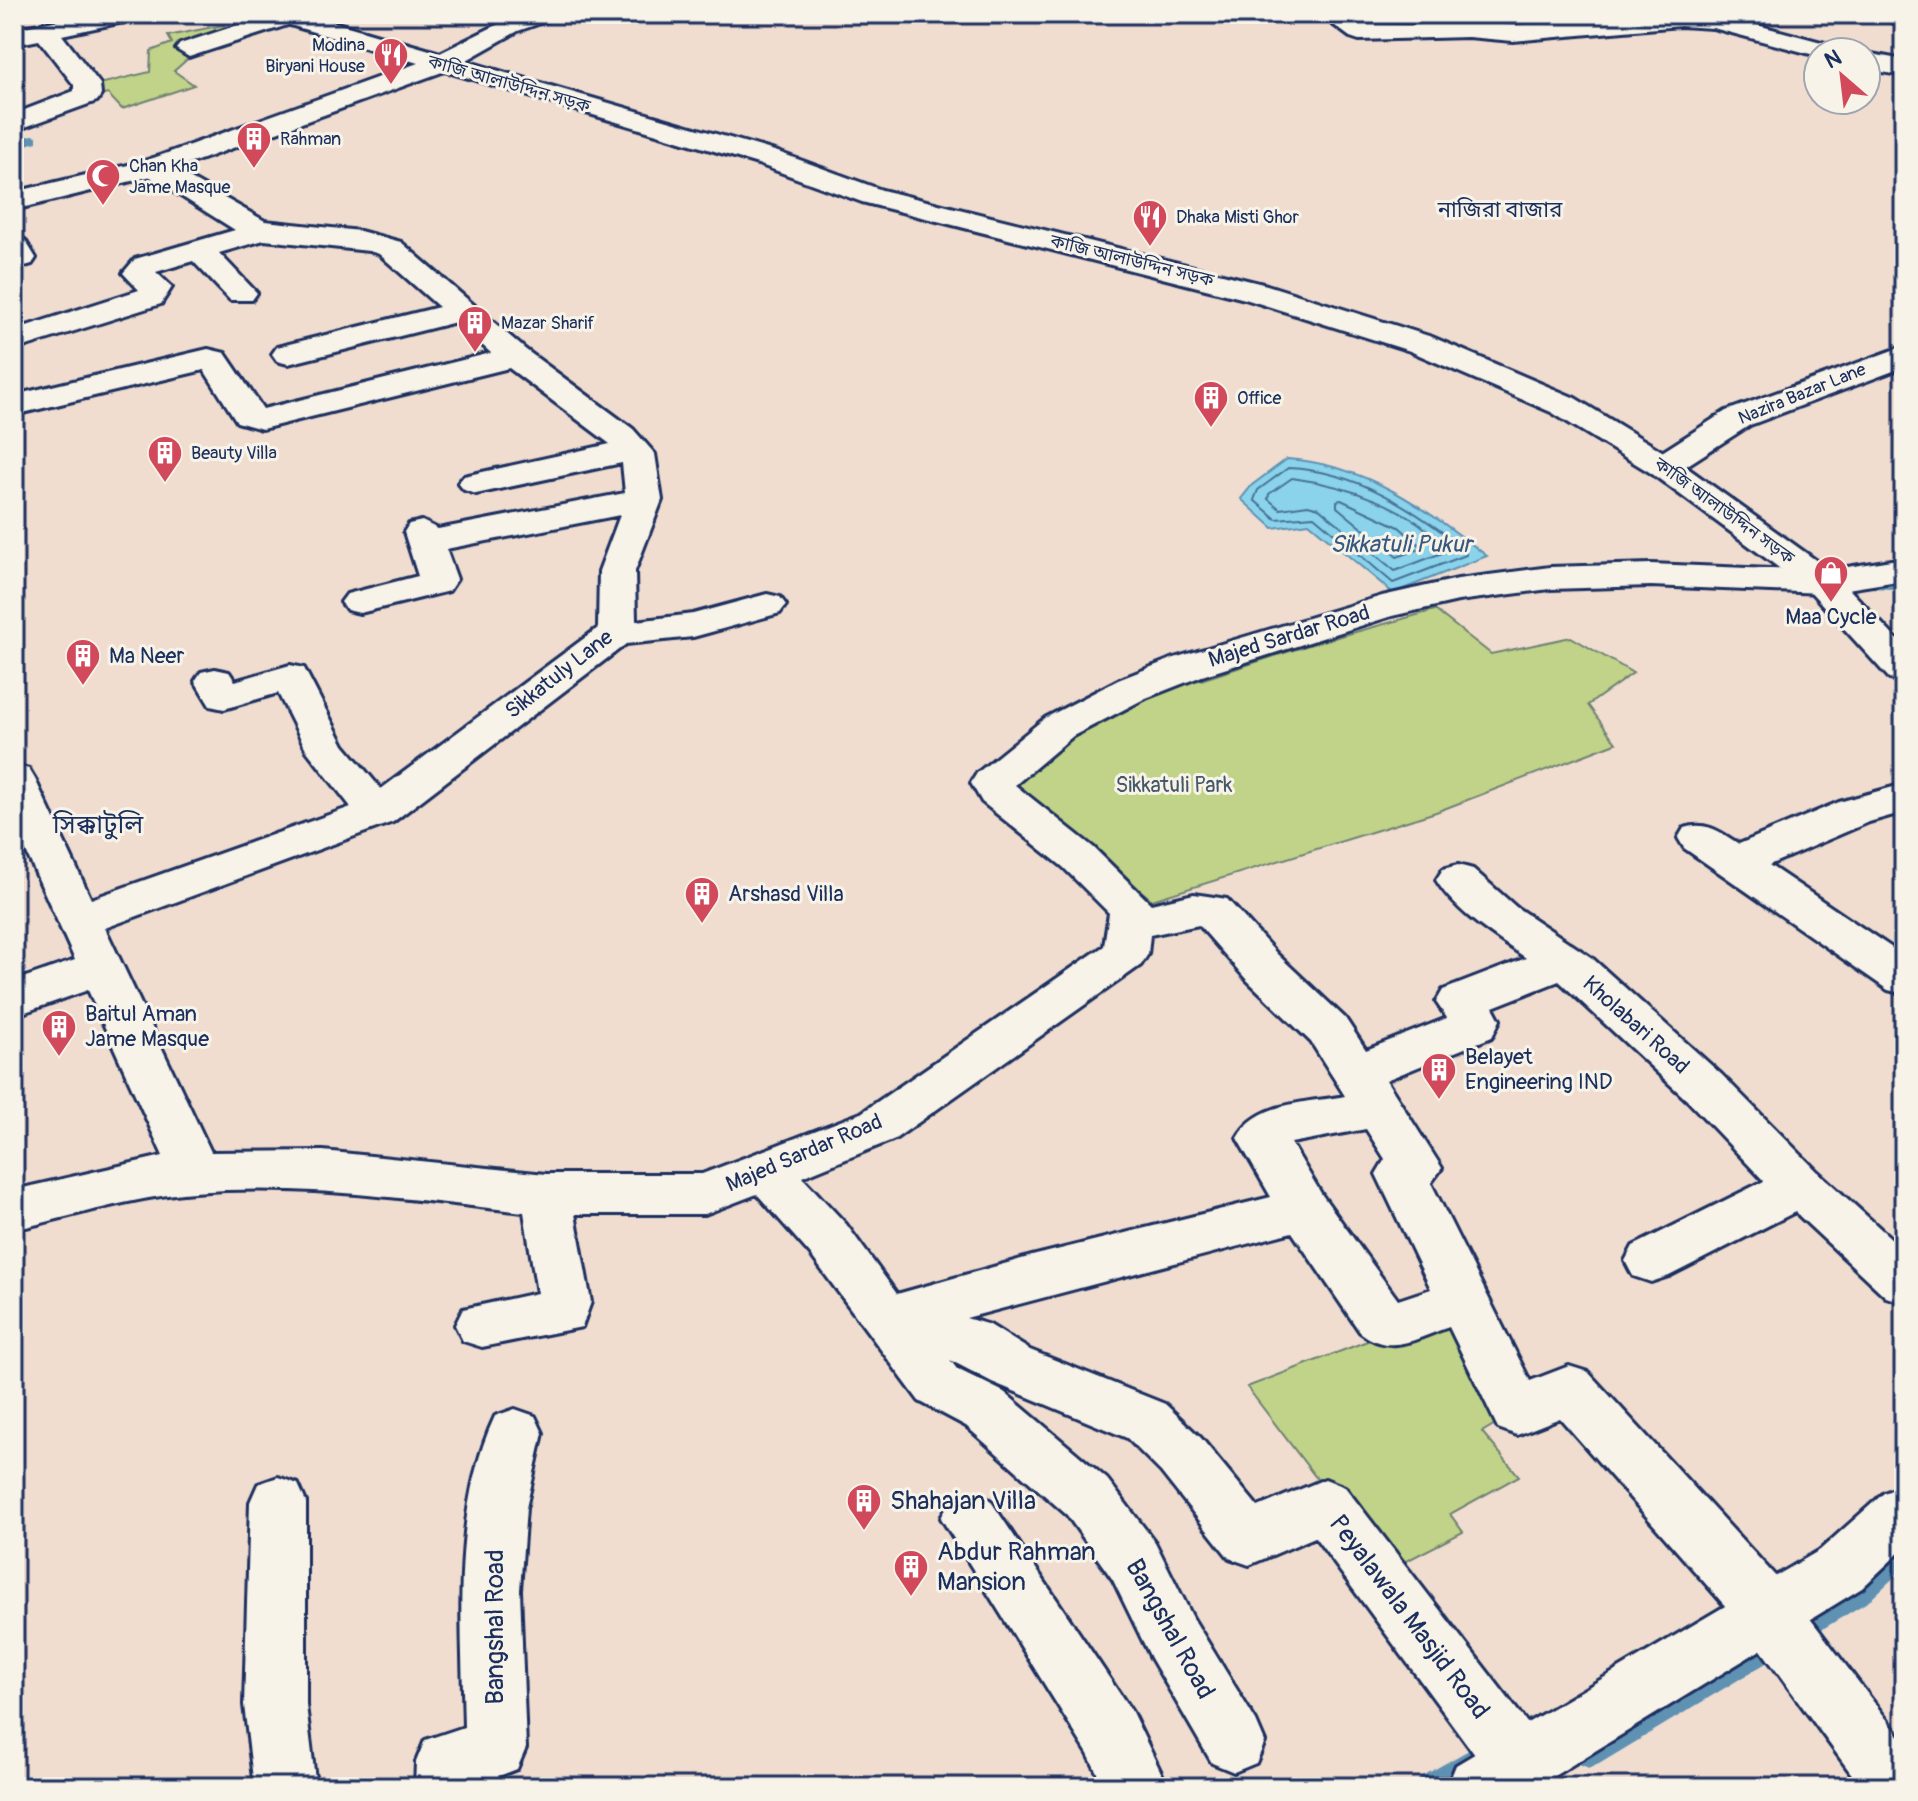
<svg xmlns="http://www.w3.org/2000/svg" width="1918" height="1801" viewBox="0 0 1918 1801" font-family="Pangolin,'Noto Sans Bengali',sans-serif">
<style>
.green{fill:#c0d388;stroke:#6e8173;stroke-width:2}
.water{fill:#8ad3eb;stroke:#5e91b3;stroke-width:2}
.lines{fill:none;stroke-linecap:round;stroke-linejoin:round}
.shore{stroke:#477196;stroke-width:2}
.stream{fill:#5e91b3;fill-rule:evenodd}
.street-casing{stroke:#1b2f5e;stroke-width:6}
.secondary-casing{stroke:#1b2f5e;stroke-width:6}
.street{fill:#f7f3e8;fill-rule:evenodd}
.secondary{fill:#f7f3e8;fill-rule:evenodd}
.labels{text-anchor:middle;dominant-baseline:central;stroke-width:6;stroke-linejoin:round;paint-order:stroke}
.far-poi-label{font-size:18px;fill:#1b2f5e;stroke:#f7f3e8;text-anchor:start}
.far-street-label{font-size:18px;fill:#1b2f5e;stroke:#f7f3e8}
.far-quarter-label{font-size:22px;fill:#1b2f5e;stroke:#f7f3e8}
.poi-label{font-size:22px;fill:#1b2f5e;stroke:#f7f3e8;text-anchor:start}
.street-label{font-size:22px;fill:#1b2f5e;stroke:#f7f3e8}
.park-label{font-size:22px;fill:#445868;stroke:#f7f3e8}
.water-label{font-size:24px;font-style:italic;fill:#375881;stroke:#f7f3e8}
.quarter-label{font-size:26px;fill:#1b2f5e;stroke:#f7f3e8}
.near-poi-label{font-size:26px;fill:#1b2f5e;stroke:#f7f3e8;text-anchor:start}
.near-street-label{font-size:26px;fill:#1b2f5e;stroke:#f7f3e8}
</style>
<rect width="100%" height="100%" fill="#f0ddd0"/>
<filter id="ink" filterUnits="userSpaceOnUse"><feTurbulence type="fractalNoise" baseFrequency=".0125" numOctaves="2"/><feDisplacementMap in="SourceGraphic" scale="16" xChannelSelector="R" yChannelSelector="G"/><feConvolveMatrix kernelMatrix="1 2 1 2 8 2 1 2 1" color-interpolation-filters="sRGB"/></filter>
<g filter="url(#ink)">
<!-- green -->
<g class="green">
<path d="M223,25L234,34L191,56L174,71L194,85L122,109L108,94L87,99L95,85L150,72L151,51L172,43L168,36Z"/>
<path d="M1435,610L1491,654L1571,637L1633,673L1588,705L1616,743L1436,812L1152,900L1022,793L1016,784L1083,725L1138,686L1201,680L1312,644Z"/>
<path d="M1454,1315L1507,1417L1482,1432L1519,1476L1450,1514L1463,1532L1387,1571L1247,1387L1383,1335Z"/>
</g>
<!-- water -->
<path class="water" d="M1287,459C1366,464 1427,509 1487,556L1393,593L1309,523L1273,528L1241,499L1252,485Z"/>
<g class="lines">
<!-- shore -->
<g class="shore">
<path d="M1288,468C1358,471 1412,508 1466,550V555L1393,583L1314,516L1276,519L1254,500L1258,490Z"/>
<path d="M1292,478C1344,485 1415,507 1447,551L1395,571L1319,508L1308,505L1280,509L1268,499L1269,494Z"/>
<path d="M1341,500L1399,527L1423,548L1397,557L1337,507V501Z"/>
</g>
<!-- stream -->
<g class="stream">
<path d="M33,135L37,136V142L14,148V140Z"/>
<path d="M1855,578L1903,580L1904,596L1892,589L1849,587L1847,583Z"/>
<path d="M1904,1539V1568L1869,1601L1599,1764L1589,1768L1579,1764L1575,1754L1579,1744L1851,1583L1895,1543Z"/>
<path d="M1476,1746L1486,1750L1490,1760C1478,1789 1443,1787 1417,1787L1421,1777Z"/>
</g>
<defs>
<g id="street">
<path d="M90,14H141L137,19L62,35L100,84L101,95L97,101L14,131V114L74,91V85L39,40L14,45V29Z"/>
<path d="M272,14L301,17L297,22L198,54L189,57L176,49L180,44Z"/>
<path d="M1319,14H1349L1365,24L1409,25L1468,21L1513,25L1640,14H1716L1840,47L1844,52H1818V56L1713,28L1680,26L1513,41L1468,37L1359,40L1350,37Z"/>
<path d="M1881,14H1904V27L1885,19Z"/>
<path d="M1866,53L1904,60V76L1866,69Z"/>
<path d="M154,158L265,221L360,231L401,242L526,350L633,429L655,454L662,500L635,571L636,621L693,614L767,594L780,597L786,605L780,613L693,637L626,644L393,822L105,928L211,1152L323,1151L546,1174H702L861,1113L1104,946L1109,913L1063,867L982,802L971,783L977,773L1045,718L1118,680L1174,658L1382,596L1458,579L1550,567L1651,564L1822,571L1904,558V580L1822,593L1651,586L1550,589L1458,601L1392,616L1202,676L1146,698L1073,736L1015,785L1093,847L1151,904L1194,894L1227,899L1278,955L1345,1018L1366,1050L1447,1018L1436,1002L1443,990L1526,958C1495,936 1456,913 1436,880L1443,869L1458,865L1473,869L1516,907L1592,958L1722,1075L1818,1172L1904,1250V1303L1886,1297L1795,1212L1669,1276L1651,1282L1633,1276L1625,1261L1633,1246L1764,1181L1688,1101L1559,981L1493,1007L1500,1020L1492,1037L1386,1080L1442,1168L1431,1183L1530,1381L1569,1366L1588,1372L1790,1592L1904,1742V1787H1861L1748,1632L1560,1418L1517,1435L1498,1428L1449,1327C1416,1338 1391,1357 1360,1332L1292,1232L966,1318L990,1325L1030,1350L1165,1404L1201,1438L1258,1507L1325,1479L1345,1487L1541,1741L1550,1763L1541,1785H1497L1315,1537L1249,1565L1229,1558L1161,1472L1127,1438L992,1382L950,1360L957,1369L1004,1392L1107,1479L1155,1542L1193,1618L1256,1721L1265,1742L1256,1763L1234,1772L1212,1763L1151,1658L1113,1580L1067,1515L966,1426L919,1401L810,1254L757,1194L705,1214H575L591,1302L582,1327L482,1347L463,1341L455,1325L463,1309L537,1293L524,1212C415,1200 304,1183 194,1192C133,1197 73,1216 14,1230V1190L163,1156L88,990L14,1016V981L75,960L14,825V765L29,769L35,779L91,899L351,807L307,751L278,693L224,709L210,706L195,681L201,672L215,669L229,672L235,681L290,665L304,668L344,745L381,789L598,628L599,571L620,515L446,549L457,579L449,591L360,613L347,610L341,602L347,594L418,576L404,532L409,524L422,521L438,529L625,493L622,463L476,494L464,490L458,483L464,476L610,444L509,368L262,429L237,422L204,370L14,415V395L208,349L225,353L263,409L491,353L456,322L288,364L277,361L272,354L277,347L439,307L379,254L369,251L264,240L219,253L257,293L252,300H230L193,261L156,272L172,287L161,304L14,350V330L139,290L123,273L135,259L235,230L144,173L140,167L144,161ZM1199,925L1246,979L1311,1042L1345,1096C1308,1103 1257,1101 1237,1138L1271,1197L1032,1256L897,1294L846,1224L802,1177L895,1139L1141,965L1148,954L1150,935ZM1366,1129L1385,1159L1376,1174L1431,1289L1398,1300L1322,1195L1291,1143Z"/>
<path d="M14,237L25,240L36,258L32,264L14,269Z"/>
<path d="M1904,346V367L1750,425L1675,473L1663,476L1651,473L1646,466L1651,459L1726,411Z"/>
<path d="M1904,784V812L1869,822L1769,865L1904,956V994L1888,990L1684,848L1678,838L1684,828C1707,821 1720,832 1739,844L1839,802Z"/>
<path d="M515,1409L535,1416L543,1433L526,1508L520,1590L526,1748L517,1769L478,1784L477,1787H415L416,1762L425,1740L464,1727C462,1626 451,1510 495,1416Z"/>
<path d="M278,1477L298,1484L306,1502V1705L316,1787H254L244,1705L250,1502L258,1484Z"/>
<path d="M970,1492L990,1500L1132,1712L1168,1787H1104L1088,1754L941,1518L950,1500Z"/>
</g>
<g id="secondary">
<path d="M266,14H306L440,53L519,14H556L552,19L518,31L465,61L778,152L882,190L1267,285L1432,337L1575,398L1675,459L1835,574L1904,647V682L1890,679L1809,590L1651,473L1551,412L1410,351L1245,299L862,202L758,164L445,71L164,173L14,210V192L145,161L418,63L270,19Z"/>
<path d="M1904,1485V1548L1862,1588L1536,1787H1447L1456,1765L1820,1550L1884,1493Z"/>
</g>
</defs>
<!-- street casing -->
<use href="#street" class="street-casing"/>
<!-- secondary casing -->
<use href="#secondary" class="secondary-casing"/>
<!-- street -->
<use href="#street" class="street"/>
<!-- secondary -->
<use href="#secondary" class="secondary"/>
</g>
</g>
<!-- icons -->
<defs>
<symbol id="restaurant-pin" viewBox="-11 -11 22 30"><path d="M0 17L-7.5 6A9.5 9.5 0 1 1 7.5 6Z" fill="#d1495b" stroke="#f7f3e8"/><path d="M-5-6h1v4h1v-4h1v4h1v-4h1v5L-1.5 .5V6h-2V.5L-5-1ZM5-6V6H3V1.5H1.5Q1.5-4 5-6Z" fill="#fff"/></symbol>
<symbol id="building-pin" viewBox="-11 -11 22 30"><path d="M0 17L-7.5 6A9.5 9.5 0 1 1 7.5 6Z" fill="#d1495b" stroke="#f7f3e8"/><path d="M-4-6H4V6H1V3H-1V6H-4ZM-2.5-4.3h1.7v1.8h-1.7ZM.8-4.3h1.7v1.8H.8ZM-2.5-1h1.7V.8h-1.7ZM.8-1h1.7V.8H.8Z" fill="#fff"/></symbol>
<symbol id="mosque-pin" viewBox="-11 -11 22 30"><path d="M0 17L-7.5 6A9.5 9.5 0 1 1 7.5 6Z" fill="#d1495b" stroke="#f7f3e8"/><path d="M3.5-4.9A6 6 0 1 0 3.5 4.9A5 5 0 1 1 3.5-4.9Z" fill="#fff"/></symbol>
<symbol id="shop-pin" viewBox="-11 -11 22 30"><path d="M0 17L-7.5 6A9.5 9.5 0 1 1 7.5 6Z" fill="#d1495b" stroke="#f7f3e8"/><path d="M-5-2.5h2.3a2.7 3.5 0 0 1 5.4 0H5L5.5 6h-11ZM-1.5-2.5h3a1.5 2.3 0 0 0-3 0Z" fill="#fff"/></symbol>
</defs>
<g fill-rule="evenodd">
<use href="#restaurant-pin" x="371" y="35" width="40" height="54"/>
<use href="#building-pin" x="234" y="119" width="40" height="54"/>
<use href="#mosque-pin" x="83" y="156" width="40" height="54"/>
<use href="#restaurant-pin" x="1130" y="197" width="40" height="54"/>
<use href="#building-pin" x="455" y="303" width="40" height="54"/>
<use href="#building-pin" x="1191" y="378" width="40" height="54"/>
<use href="#building-pin" x="145" y="433" width="40" height="54"/>
<use href="#shop-pin" x="1811" y="553" width="40" height="54"/>
<use href="#building-pin" x="63" y="636" width="40" height="54"/>
<use href="#building-pin" x="682" y="874" width="40" height="54"/>
<use href="#building-pin" x="39" y="1007" width="40" height="54"/>
<use href="#building-pin" x="1419" y="1050" width="40" height="54"/>
<use href="#building-pin" x="844" y="1481" width="40" height="54"/>
<use href="#building-pin" x="891" y="1547" width="40" height="54"/>
</g>
<g class="labels">
<!-- far-poi labels -->
<g class="far-poi-label">
<text x="365" y="45" text-anchor="end">Modina<tspan x="365" dy="21">Biryani House</tspan></text>
<text x="280" y="139">Rahman</text>
<text x="129" y="166">Chan Kha<tspan x="129" dy="21">Jame Masque</tspan></text>
<text x="1176" y="217">Dhaka Misti Ghor</text>
<text x="501" y="323">Mazar Sharif</text>
<text x="1237" y="398">Office</text>
<text x="191" y="453">Beauty Villa</text>
</g>
<!-- far-street labels -->
<g class="far-street-label">
<text transform="translate(509 84) rotate(16)">কাজি আলাউদ্দিন সড়ক</text>
<text transform="translate(1132 261) rotate(14)">কাজি আলাউদ্দিন সড়ক</text>
<text transform="translate(1802 394) rotate(-22)">Nazira Bazar Lane</text>
<text transform="translate(1724 511) rotate(36)">কাজি আলাউদ্দিন সড়ক</text>
</g>
<!-- far-quarter labels -->
<g class="far-quarter-label">
<text x="1500" y="210">নাজিরা বাজার</text>
</g>
<!-- poi labels -->
<g class="poi-label">
<text x="1831" y="617" text-anchor="middle">Maa Cycle</text>
<text x="109" y="656">Ma Neer</text>
<text x="728" y="894">Arshasd Villa</text>
<text x="85" y="1014">Baitul Aman<tspan x="85" dy="25">Jame Masque</tspan></text>
<text x="1465" y="1057">Belayet<tspan x="1465" dy="25">Engineering IND</tspan></text>
</g>
<!-- street labels -->
<g class="street-label">
<text transform="translate(1289 636) rotate(-17)">Majed Sardar Road</text>
<text transform="translate(559 674) rotate(-38)">Sikkatuly Lane</text>
<text transform="translate(1636 1025) rotate(42)">Kholabari Road</text>
<text transform="translate(804 1153) rotate(-23)">Majed Sardar Road</text>
</g>
<!-- park labels -->
<g class="park-label">
<text x="1174" y="785">Sikkatuli Park</text>
</g>
<!-- water labels -->
<g class="water-label">
<text x="1401" y="544">Sikkatuli Pukur</text>
</g>
<!-- quarter labels -->
<g class="quarter-label">
<text x="98" y="825">সিক্কাটুলি</text>
</g>
<!-- near-poi labels -->
<g class="near-poi-label">
<text x="890" y="1501">Shahajan Villa</text>
<text x="937" y="1552">Abdur Rahman<tspan x="937" dy="30">Mansion</tspan></text>
</g>
<!-- near-street labels -->
<g class="near-street-label">
<text transform="translate(1409 1617) rotate(53)">Peyalawala Masjid Road</text>
<text transform="translate(495 1627) rotate(-90)">Bangshal Road</text>
<text transform="translate(1170 1629) rotate(61)">Bangshal Road</text>
</g>
</g>
<!-- margin -->
<rect width="1918" height="1801" fill="none" stroke="#f7f3e8" stroke-width="48"/>
<rect x="24" y="24" width="1870" height="1753" fill="none" stroke="#1b2f5e" stroke-width="3" filter="url(#ink)"/>
<!-- north arrow -->
<g transform="translate(1842 76) rotate(332)"><circle r="38" fill="#f7f3e8" stroke="#9fa5b1" stroke-width="2"/>
<path d="M0-6L14 30L0 20L-14 30Z" fill="#d1495b"/>
<text y="-12" font-size="22" font-weight="bold" text-anchor="middle" fill="#1b2f5e">N</text>
</g>
</svg>
